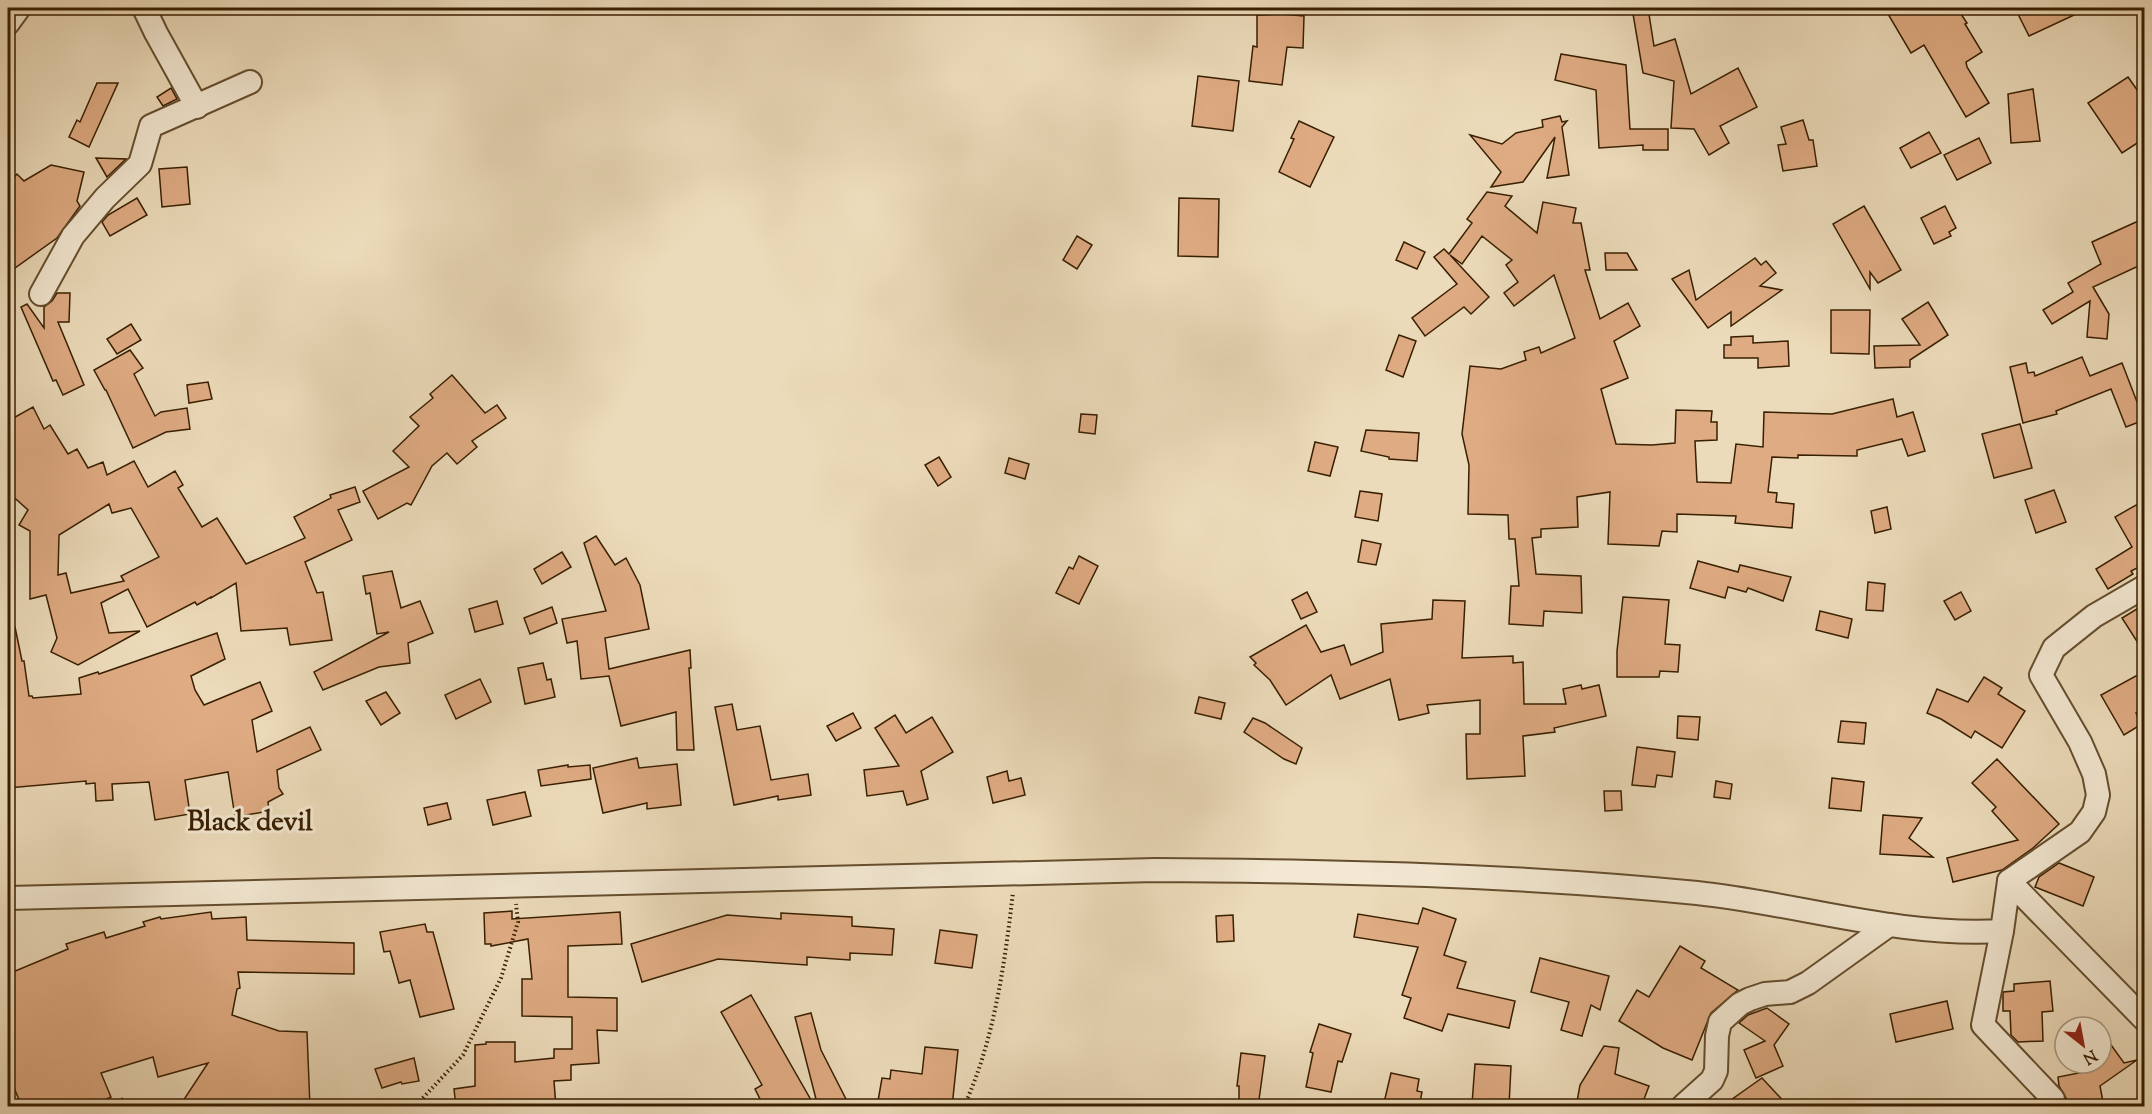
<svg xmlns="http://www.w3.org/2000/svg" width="2152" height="1114" viewBox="0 0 2152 1114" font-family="'Sorts Mill Goudy',serif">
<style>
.building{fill:#dfab83;stroke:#381f01;stroke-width:1.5;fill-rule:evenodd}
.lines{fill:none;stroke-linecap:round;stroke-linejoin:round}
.minor-casing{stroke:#654e2f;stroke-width:26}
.path{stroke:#381f01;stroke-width:4;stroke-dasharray:1.5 3;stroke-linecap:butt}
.minor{stroke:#f3e8d2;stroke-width:22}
.labels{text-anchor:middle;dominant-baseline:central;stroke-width:6;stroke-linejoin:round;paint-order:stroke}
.quarter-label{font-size:27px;font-weight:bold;fill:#381f01;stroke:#f3e8d2}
</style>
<rect width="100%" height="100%" fill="#ecdbba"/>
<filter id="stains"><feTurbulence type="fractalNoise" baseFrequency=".00333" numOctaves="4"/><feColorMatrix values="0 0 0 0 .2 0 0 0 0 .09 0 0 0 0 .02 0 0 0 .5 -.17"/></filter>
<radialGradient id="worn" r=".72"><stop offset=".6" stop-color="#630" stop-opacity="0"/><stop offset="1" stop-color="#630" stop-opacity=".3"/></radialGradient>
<!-- building -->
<g class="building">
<path d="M1632,8H1648L1654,46L1675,39L1691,94L1738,68L1757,107L1720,126L1729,143L1709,155L1694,129L1671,128L1674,81L1643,73Z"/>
<path d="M1898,8H1957L1967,23L1965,24L1982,52L1966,62L1967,67L1989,103L1966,117L1924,45L1911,53L1888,14Z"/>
<path d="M2015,8H2089L2029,36Z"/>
<path d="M1282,14L1304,16L1303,48L1287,47L1282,85L1249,81L1253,46L1257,47V15Z"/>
<path d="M1561,54L1626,65L1630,129H1668V150H1643V145L1599,148L1596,90L1555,80Z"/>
<path d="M1198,76L1239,81L1233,131L1192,126Z"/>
<path d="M2128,77L2145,101V138L2122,153L2088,103Z"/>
<path d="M97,83H118L89,147L69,137L77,120L80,122Z"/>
<path d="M171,88L177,99L163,106L157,97Z"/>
<path d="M2033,89L2040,141L2011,143L2008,94Z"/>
<path d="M1560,116L1562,122L1567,121L1562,127L1569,175L1547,178L1555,137L1523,182L1491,187L1501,172L1470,135L1502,144L1516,133L1543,127L1542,120Z"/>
<path d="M1803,120L1809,140H1813L1817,166L1783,171L1778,145L1786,144L1781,127Z"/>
<path d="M1299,121L1334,137L1310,187L1279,172L1294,139L1291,138Z"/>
<path d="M1929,132L1941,153L1911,168L1900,148Z"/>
<path d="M1979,138L1991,163L1957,180L1944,155Z"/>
<path d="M96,158L126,159L107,177Z"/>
<path d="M51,165L84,172L77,201L80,206L57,238L8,273V184L17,174L24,181Z"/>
<path d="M187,167L190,204L162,207L159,169Z"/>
<path d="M1487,192L1512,196L1505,206L1537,233L1543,202L1576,208L1573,223H1581L1590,270H1585L1600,319L1628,303L1640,326L1614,341L1628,378L1601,389L1616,444L1652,445L1675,443L1676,410L1712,411L1711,422H1717V440L1695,441L1697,482L1731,483L1736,444L1763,447L1764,412L1832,414L1893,399L1897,417L1913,412L1925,451L1908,456L1902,439L1857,450V456L1798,455V458L1772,457L1768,492L1777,493L1776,502L1794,504L1792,528L1735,523L1736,516L1677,514V532L1662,531L1659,546L1608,544L1610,492L1577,497L1578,527L1541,529V537L1532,538L1536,574L1581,576L1582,613L1544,611L1543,626L1509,624L1511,586H1519L1515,539H1509L1508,515L1468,514L1469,465L1462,434L1470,366L1501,369L1526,360L1524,352L1539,347L1541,353L1575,338L1554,275L1514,306L1504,293L1518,282L1506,265L1512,260L1482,236L1462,264L1450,255L1489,297L1471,314L1464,307L1425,336L1412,318L1457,284L1434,257L1444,249L1449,254L1472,223L1467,219Z"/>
<path d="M137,198L147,215L110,236L102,222L108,215Z"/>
<path d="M1179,198L1219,199L1218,257L1178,256Z"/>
<path d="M1864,206L1901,270L1878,283L1870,272V289L1833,224Z"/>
<path d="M1945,206L1956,228L1949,232L1951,236L1934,244L1921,218Z"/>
<path d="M2145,218V263L2093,287L2109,314L2107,339L2087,337L2090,301L2052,324L2043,310L2073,292L2068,283L2101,264L2092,242Z"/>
<path d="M1077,236L1092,245L1077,269L1063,260Z"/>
<path d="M1404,242L1425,252L1417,269L1396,260Z"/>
<path d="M1605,253H1627L1637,270H1606Z"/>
<path d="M1755,258L1761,265L1766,261L1776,273L1760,286L1782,290L1731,326V312L1708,328L1672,279L1689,270L1696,300Z"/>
<path d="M57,293H70L69,322H58L84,385L63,395L56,380L53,381L21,307L27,304L44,328V307L52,301Z"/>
<path d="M1928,302L1948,335L1910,360V367L1875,368L1874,346L1920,345L1902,319Z"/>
<path d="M1831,310H1870L1869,354L1831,353Z"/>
<path d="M131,324L141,340L117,354L107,339Z"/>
<path d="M1399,335L1416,341L1403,377L1386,370Z"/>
<path d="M1753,336V343L1788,341L1789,366L1758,368V358H1724V345H1731V337Z"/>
<path d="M130,350L143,368L134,374L155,416L161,412L187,408L190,429L166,432L133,448L106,390H105L94,370Z"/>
<path d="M2082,357L2090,376L2122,363L2144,420L2126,427L2111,389L2056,411L2057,414L2023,423L2010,367L2026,363L2028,373L2034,372L2035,376Z"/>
<path d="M452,375L485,413L497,405L506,418L472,441L477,447L457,464L447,453L432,466L411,505L407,503L378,519L363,491L409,467L393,451L419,426L410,417L433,398L430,394Z"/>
<path d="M208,382L212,399L189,403L187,385Z"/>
<path d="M33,407L44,429L50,425L68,454L77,449L88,468L103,462L107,475L134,461L148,487L175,471L183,485L178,488L202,527L217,518L246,564L305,538L294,517L331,498L330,495L355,487L360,502L338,510L352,540L305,562L317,593L323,592L332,640L290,645L287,628L241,631L236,583L211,598V597L197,605L195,602L147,627L128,589L101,603L109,633L140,631L78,665L51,652L57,638L46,595L30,599V531L19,525L28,510L8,492V421ZM109,504L112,513L131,508L159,557L121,576L124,581L71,593L66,573L58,575L59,535Z"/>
<path d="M1081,414L1097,415L1095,434L1079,432Z"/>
<path d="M2020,424L2032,468L1994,478L1982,434Z"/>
<path d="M1366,430L1419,433L1417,461L1389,459V457L1361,451Z"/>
<path d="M1315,442L1338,447L1330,476L1308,471Z"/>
<path d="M939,457L951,477L938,486L925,465Z"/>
<path d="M1009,458L1029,464L1025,479L1005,473Z"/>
<path d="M2054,490L2066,522L2036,533L2025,500Z"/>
<path d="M1360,491L1382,494L1378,521L1355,517Z"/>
<path d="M2145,500V568L2143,565L2131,571L2133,574L2108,589L2096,569L2132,547L2115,517Z"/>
<path d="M1887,507L1891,529L1875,533L1871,511Z"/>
<path d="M596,536L615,565L626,558L640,585L649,629L605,638L609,669L690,650L691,668H689L694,750H677L676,712L621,726L609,676L581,679L577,641L567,643L562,619L606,611L584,543Z"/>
<path d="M1362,540L1381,544L1376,565L1358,562Z"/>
<path d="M562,552L571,567L542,584L534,569Z"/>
<path d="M1079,556L1098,566L1079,604L1056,593L1069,567L1073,569Z"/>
<path d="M1698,561L1738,572L1740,565L1791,577L1783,601L1748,588L1746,592L1728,587L1725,598L1690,588Z"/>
<path d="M392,571L401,608L420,601L433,633L408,643L410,663L379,667L323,690L314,672L389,632L377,634L370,593L366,594L363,576Z"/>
<path d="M1868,582L1885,584L1883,611L1866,610Z"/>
<path d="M1307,592L1317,612L1301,619L1292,600Z"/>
<path d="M1961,592L1971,611L1955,620L1944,601Z"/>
<path d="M1623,597L1669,600L1665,644L1680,645L1678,672L1660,671L1659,677H1617V651Z"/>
<path d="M1433,600L1465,601L1462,658L1513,656V663L1523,662L1524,704H1566L1563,689L1581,685L1582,689L1599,685L1606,716L1554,728L1555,732L1523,736L1525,776L1467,779L1466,734H1480V700L1427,705L1429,713L1399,720L1390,679L1340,699L1331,675L1286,705L1270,680L1254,665L1256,663L1250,657L1306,625L1321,652L1344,645L1351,665L1383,652L1381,624L1432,619Z"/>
<path d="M497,601L503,624L475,632L469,609Z"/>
<path d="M2145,604V654L2122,618Z"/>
<path d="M552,607L557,623L530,634L524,618Z"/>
<path d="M1820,611L1852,619L1848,638L1816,630Z"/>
<path d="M15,627L22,661H24L29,696H32L33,698L81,694L79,678L98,672L99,674L217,633L225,659L191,676L195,690L204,705L260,682L272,711L252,720L257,752L310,727L321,750L277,770L279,788L283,794L268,802L269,811L235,817L228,772L185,780L190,814L155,820L149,782L112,784L113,800L96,801L95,783L86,784V781L8,788V628Z"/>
<path d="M543,663L547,680L551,679L555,697L525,704L518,668Z"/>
<path d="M2145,671V708L2136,713L2142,724L2124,735L2101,695Z"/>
<path d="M1984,677L2002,688L1998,694L2025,711L2002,748L1975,731L1971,738L1941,719L1927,713L1937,689L1968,702Z"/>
<path d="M480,679L491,702L456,719L445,695Z"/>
<path d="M386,692L400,713L381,725L366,701Z"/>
<path d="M1199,697L1225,703L1221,719L1195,713Z"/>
<path d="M732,704L737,730L760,726L771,780L808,774L811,795L778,800V796L734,805L715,707Z"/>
<path d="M853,713L861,728L836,741L827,726Z"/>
<path d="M895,715L906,733L932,717L953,752L921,771L928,799L907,805L903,791L867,796L864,770L899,766L875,728Z"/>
<path d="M1678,716L1700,717L1698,740L1677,738Z"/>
<path d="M1253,718L1265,723L1302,748L1296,764L1284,759L1244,732Z"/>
<path d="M1841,721L1866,723L1864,744L1838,742Z"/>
<path d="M1637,747L1675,752L1672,777L1657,775L1655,787L1632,785Z"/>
<path d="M637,758L639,768L677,764L681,805L647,809V803L603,813L593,768Z"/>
<path d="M1997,759L2059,824L2033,848L2002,870L1953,882L1947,858L2018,840L1992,811L1996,807L1972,783Z"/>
<path d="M568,765V767L590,765L591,779L541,786L538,770Z"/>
<path d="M1007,771L1009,781L1021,778L1025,795L993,803L987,777Z"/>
<path d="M1832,778L1864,782L1861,811L1829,808Z"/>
<path d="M1716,781L1732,784L1730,799L1714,797Z"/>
<path d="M1604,791H1621L1622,810L1605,811Z"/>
<path d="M525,792L531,816L493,825L487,800Z"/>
<path d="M447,803L451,819L428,825L424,808Z"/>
<path d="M1883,815L1922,818L1909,838L1933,857L1880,854Z"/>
<path d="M2059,863L2094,877L2083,906L2035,887L2039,877Z"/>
<path d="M1423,908L1456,919L1444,955L1466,962L1457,988L1515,1001L1509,1028L1448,1014L1442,1031L1404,1018L1411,998L1402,995L1418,947L1354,937L1358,914L1418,924Z"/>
<path d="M512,911V919L620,912L622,944L568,946V997L617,998V1031L597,1030L599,1063L571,1065V1080L554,1081L556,1107H456L454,1089L475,1086V1045L486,1044V1042H515V1062L554,1058V1049H572V1017L522,1016V979H532L528,939L491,946V944H485L484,913Z"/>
<path d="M211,912L212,919L246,917L247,940L354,943V974L238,972L240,988L237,989L232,1015L279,1031L307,1032L310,1107H179L208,1063L158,1077L153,1057L101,1073L111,1097L89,1107H22L8,1073V974L68,949L66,944L104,932L106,938L145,926L143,922L160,917L161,919Z"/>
<path d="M781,913L852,917V926L894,929L892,955L850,953V960L807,957V965L718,959L642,982L631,944L727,915L781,919Z"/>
<path d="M1233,915L1234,941L1217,942L1216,916Z"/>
<path d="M425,924L427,932H433L454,1009L420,1017L410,980L399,983L390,951L384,952L380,932Z"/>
<path d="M940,930L977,935L972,968L935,963Z"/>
<path d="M1680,946L1705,961L1701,968L1738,990L1711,1013L1692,1060L1663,1048L1619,1021L1637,990L1649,997Z"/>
<path d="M1540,958L1609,976L1600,1010L1591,1005L1582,1036L1561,1030L1569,1002L1531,992Z"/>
<path d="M2050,981L2053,1011L2042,1012L2043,1041L2018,1042L2011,1035L2010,1011H2003V992L2014,991V984Z"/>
<path d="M751,995L815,1107H764L755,1089L762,1085L721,1012Z"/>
<path d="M1947,1001L1953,1029L1896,1042L1890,1014Z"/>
<path d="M1767,1008L1789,1024L1774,1045L1783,1066L1756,1078L1744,1050L1765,1041L1739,1023L1748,1015Z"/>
<path d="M811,1013L821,1050L850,1107H818L795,1017Z"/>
<path d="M1319,1024L1351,1034L1342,1062L1338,1061L1331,1092L1306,1087L1313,1053L1310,1052Z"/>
<path d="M2101,1031L2124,1063L2137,1060L2100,1086L2104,1107H2066V1098L2059,1086L2058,1077L2094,1070L2089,1063H2101Z"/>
<path d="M1604,1046L1619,1048L1615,1074L1649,1086L1641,1107H1576L1580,1085Z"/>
<path d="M925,1047L958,1050L952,1107H910L878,1101L882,1078L890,1079L891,1070L922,1074Z"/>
<path d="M1241,1053L1265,1056L1258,1107H1239V1086H1237Z"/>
<path d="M414,1058L419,1081L402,1084L401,1082L382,1088L375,1069Z"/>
<path d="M1475,1064L1511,1066L1509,1106L1472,1104Z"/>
<path d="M1391,1073L1419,1079L1417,1091L1422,1092L1419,1107H1383Z"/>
<path d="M1762,1078L1789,1107H1721Z"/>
</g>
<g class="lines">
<defs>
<g id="minor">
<path d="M144,8L156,33L197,107"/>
<path d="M8,23L19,8"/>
<path d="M41,294L73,236L105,198L140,164L151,126L250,82"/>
<path d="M2009,881L2080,832L2094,812L2098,795L2094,774L2080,742L2041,675L2054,648L2094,616L2144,587"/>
<path d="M8,898L1155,870C1336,871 1517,875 1697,893C1800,904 1896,937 2002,931L2009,881L2144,1019"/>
<path d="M2002,931L1983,1025L2053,1099V1106"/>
<path d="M1683,1106L1712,1080L1716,1071L1717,1036L1720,1022L1740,1004L1750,999L1765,994L1790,992L1808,983L1889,925"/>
</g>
</defs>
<!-- minor casing -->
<use href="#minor" class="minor-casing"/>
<!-- path -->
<g class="path">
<path d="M116,1106L124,1098"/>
<path d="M419,1106L421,1100L463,1055L501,978L518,922L516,904"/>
<path d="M964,1106C994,1042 1005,962 1013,892"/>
</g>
<!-- minor -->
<use href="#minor" class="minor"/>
</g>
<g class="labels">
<!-- quarter labels -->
<g class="quarter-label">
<text x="250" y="823">Black devil</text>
</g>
</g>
<!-- margin -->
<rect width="2152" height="1114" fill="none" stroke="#ecdbba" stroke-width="30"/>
<rect x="9" y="9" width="2134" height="1096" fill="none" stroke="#381f01" stroke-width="3"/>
<rect x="15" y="15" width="2122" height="1084" fill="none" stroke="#381f01" stroke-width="1.5"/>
<!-- north arrow -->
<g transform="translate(2083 1045) rotate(149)"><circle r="28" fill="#f3e8d2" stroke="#a8987e" stroke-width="1.5"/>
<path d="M0-4.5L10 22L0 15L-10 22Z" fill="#8f2418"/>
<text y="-9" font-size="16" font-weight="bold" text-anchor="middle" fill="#381f01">N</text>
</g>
<rect width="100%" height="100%" filter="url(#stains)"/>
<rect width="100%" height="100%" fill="url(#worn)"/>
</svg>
